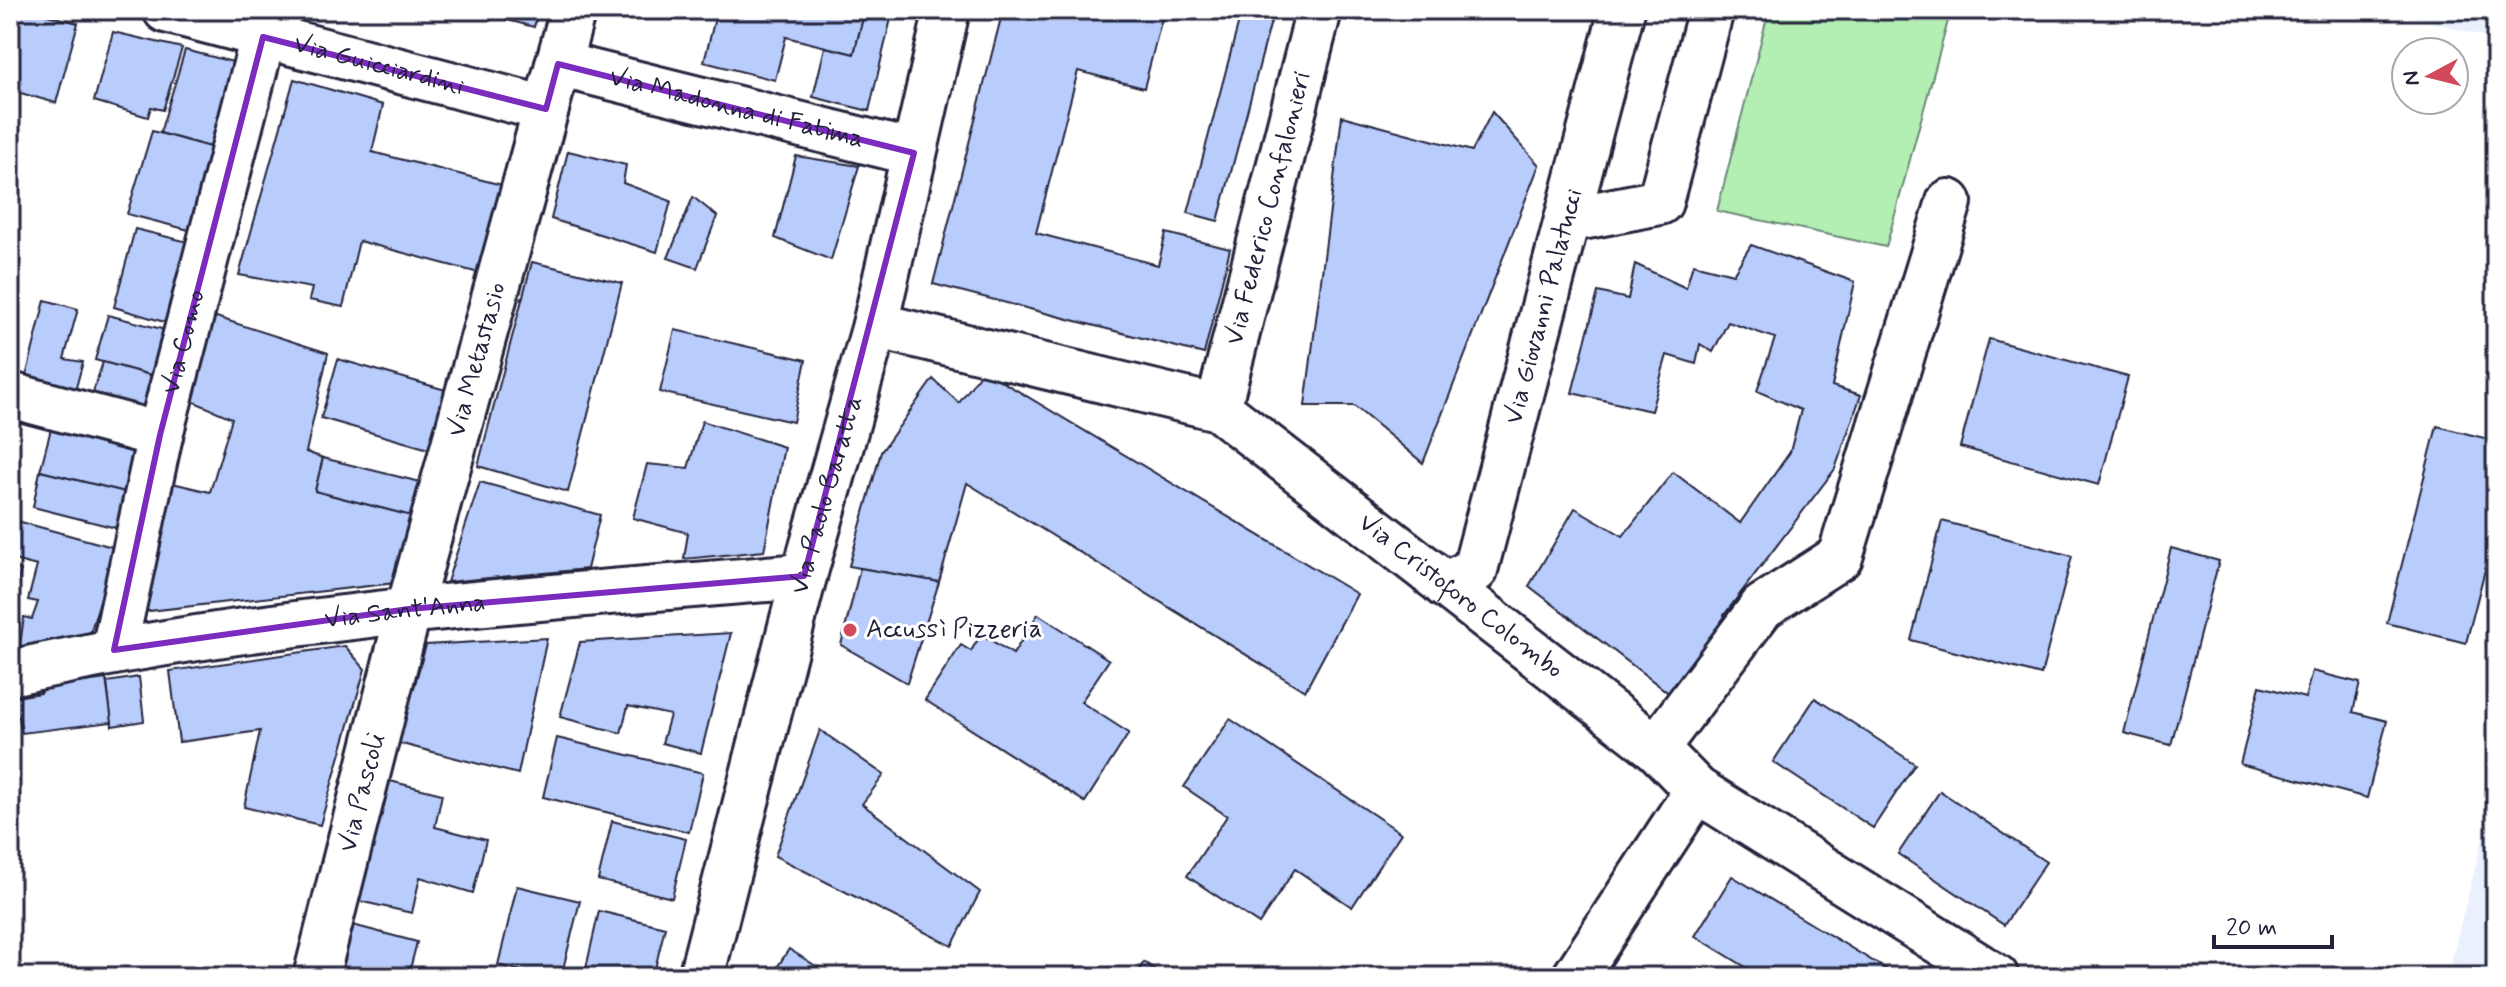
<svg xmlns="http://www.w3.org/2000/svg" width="2506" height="987" viewBox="0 0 2506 987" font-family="Mynerve,sans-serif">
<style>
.built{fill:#eaf0fe}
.green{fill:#b3eeb3;stroke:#6a8877;stroke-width:2}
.building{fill:#b9cdfd;stroke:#22223b;stroke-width:2}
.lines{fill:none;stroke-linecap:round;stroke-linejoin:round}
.minor-casing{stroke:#22223b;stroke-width:50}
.major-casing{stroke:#22223b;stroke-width:50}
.minor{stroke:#fff;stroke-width:44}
.major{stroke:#fff;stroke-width:44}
.marked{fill:none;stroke:#7b2cbf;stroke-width:6;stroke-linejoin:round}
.poi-dot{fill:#d1495b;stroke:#fff;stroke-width:3}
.labels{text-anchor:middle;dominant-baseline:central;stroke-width:6;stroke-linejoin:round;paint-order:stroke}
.street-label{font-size:26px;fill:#22223b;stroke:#fff}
.poi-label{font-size:26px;fill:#22223b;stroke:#fff;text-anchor:start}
</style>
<rect width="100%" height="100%" fill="#fff"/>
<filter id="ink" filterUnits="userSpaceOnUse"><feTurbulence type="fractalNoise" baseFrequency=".0125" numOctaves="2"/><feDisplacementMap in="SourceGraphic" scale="16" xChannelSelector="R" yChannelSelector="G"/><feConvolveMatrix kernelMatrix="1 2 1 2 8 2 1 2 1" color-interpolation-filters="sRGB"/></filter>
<g filter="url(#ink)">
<!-- built -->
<g class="built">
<path d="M2389,10H2496V40Z"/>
<path d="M2496,787V977H2447Z"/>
</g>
<!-- green -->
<path class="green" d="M1769,10H1951L1886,247L1717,211Z"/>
<!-- building -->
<g class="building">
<path d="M10,10H28L78,23L56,103L10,90Z"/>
<path d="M470,10H538L534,27Z"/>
<path d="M717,10H865L854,54L786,37L775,80L704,62Z"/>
<path d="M865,10H893L869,111L813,97L825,47L854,54Z"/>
<path d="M1003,10H1164L1144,88L1078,71L1036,233L1158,265L1166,233L1230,249L1204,354L933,284Z"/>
<path d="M1242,10H1274L1218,221L1188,213Z"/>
<path d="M113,32L182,48L163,110L151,107L148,117L94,101Z"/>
<path d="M185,50L237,63L213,148L160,133Z"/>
<path d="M294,79L383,105L372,152L506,186L479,273L359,241L343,307L309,300L312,288L239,275Z"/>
<path d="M1492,112L1539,165L1423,463L1354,406H1305L1342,116L1472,151Z"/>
<path d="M152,131L213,148L189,230L127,214Z"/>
<path d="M568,151L626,165L623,183L671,201L657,252L551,219Z"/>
<path d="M796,156L859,166L831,260L775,238Z"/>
<path d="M693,197L717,216L697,268L668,258Z"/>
<path d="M135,229L192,243L171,324L114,307Z"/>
<path d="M1751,245L1855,282L1832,386L1861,395L1835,469L1724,615L1739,626L1683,704L1529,586L1575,508L1623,536L1673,472L1740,523L1790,452L1801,410L1757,391L1775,338L1728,322L1713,352L1700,344L1696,364L1667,355L1651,411L1572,393L1598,292L1628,299L1635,264L1686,288L1693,264L1733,274Z"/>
<path d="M532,262L622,283L568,492L478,466Z"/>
<path d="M45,300L78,309L64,359L83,362L73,398L24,385Z"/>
<path d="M108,315L173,332L161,378L95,360Z"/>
<path d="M210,315L328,353L306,452L323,458L315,491L412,516L395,583L140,612L168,482L210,492L232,418L192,401Z"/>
<path d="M675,330L806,360L793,422L660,392Z"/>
<path d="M1989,339L2128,377L2099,485L1960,447Z"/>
<path d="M338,359L449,391L432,450L321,418Z"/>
<path d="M103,362L161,378L148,416L90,401Z"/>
<path d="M983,370L1357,594L1305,691L967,483L939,582L849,566L881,452L933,379L959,403Z"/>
<path d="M702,421L784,447L764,551L684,559L688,533L633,518L647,464L688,468Z"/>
<path d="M52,425L134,447L125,492L40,471Z"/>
<path d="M2437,426L2496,441V527L2466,643L2387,623Z"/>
<path d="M323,458L420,482L412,516L315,491Z"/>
<path d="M40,471L125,492L116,528L33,507Z"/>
<path d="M480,482L600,515L587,569L447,582Z"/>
<path d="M10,519L116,548L89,637L19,651L24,617L32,619L38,602L28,600L37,566L10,559Z"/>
<path d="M1942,521L2072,556L2041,675L1911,640Z"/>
<path d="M2171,548L2219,561L2171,745L2124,733Z"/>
<path d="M10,567L21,570L13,601L10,600Z"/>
<path d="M860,568L939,582L907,683L841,645Z"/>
<path d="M1038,614L1109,660L1081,702L1129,733L1085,802L925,700L961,645L971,651L981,634L1013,654Z"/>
<path d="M731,633L701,753L662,743L670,715L628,706L621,733L560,717L580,642Z"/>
<path d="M547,638L518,774L398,743L426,645Z"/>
<path d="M345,646L365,669L320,825L244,807L260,731L179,742L170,671Z"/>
<path d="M2312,671L2360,683L2353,712L2387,721L2367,798L2240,764L2260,686L2305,698Z"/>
<path d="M139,677L144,721L112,726L107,682Z"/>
<path d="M106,679L112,722L22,733L19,717L10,716V698L41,693V688Z"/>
<path d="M1815,698L1915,764L1873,828L1773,762Z"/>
<path d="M1230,719L1401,833L1352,907L1295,869L1259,924L1187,876L1227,816L1184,787Z"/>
<path d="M820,730L884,775L862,804L980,892L952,946L775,856Z"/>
<path d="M557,738L703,773L689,832L543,797Z"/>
<path d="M390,781L442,794L435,827L486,840L473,893L420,877L412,913L359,901Z"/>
<path d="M1940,791L2046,862L2004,925L1898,854Z"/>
<path d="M612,821L686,839L672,898L598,880Z"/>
<path d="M1732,876L1899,977H1762L1695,936Z"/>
<path d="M517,886L580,901L561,977H545L498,965Z"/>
<path d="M599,911L665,927L653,977H584Z"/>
<path d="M345,923L417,942L408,977H330Z"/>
<path d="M789,949L833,977H771Z"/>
<path d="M1144,962L1165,977H1134Z"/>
</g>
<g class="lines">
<defs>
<g id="minor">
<path id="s1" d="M166,10L546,109"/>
<path id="s2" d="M558,64L914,153"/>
<path d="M1567,220L1660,202L1711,10"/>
<path id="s3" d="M875,325L1218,408L1656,748L1697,790L1996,977"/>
<path d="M10,395L160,435"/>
<path id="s4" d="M1218,408L1319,10"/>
<path id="s5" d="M1445,585L1475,570L1622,10"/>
<path id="s6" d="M114,650L160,435L270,10"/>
<path id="s7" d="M10,673C271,615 538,598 804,576"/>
<path d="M1656,748L1762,607L1840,557L1949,202"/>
<path id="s8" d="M316,977L409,609L573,10"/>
<path d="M1575,977L1697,790"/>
</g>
<g id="major">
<path id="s9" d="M701,977L804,576L875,325L947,10"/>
</g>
</defs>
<!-- minor casing -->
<use href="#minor" class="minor-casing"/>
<!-- major casing -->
<use href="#major" class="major-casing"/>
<!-- minor -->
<use href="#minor" class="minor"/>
<!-- major -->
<use href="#major" class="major"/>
</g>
</g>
<!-- marked area -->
<path class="marked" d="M263,37L546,109L558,64L914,153L804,576L409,609L114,650L160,435Z"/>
<!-- markers -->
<circle class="poi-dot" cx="850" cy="630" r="8"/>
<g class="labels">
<!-- street labels -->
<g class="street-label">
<text stroke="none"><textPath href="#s1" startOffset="220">Via Guicciardini</textPath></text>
<text stroke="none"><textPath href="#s2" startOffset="184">Via Madonna di Fatima</textPath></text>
<text stroke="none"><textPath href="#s4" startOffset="206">Via Federico Confalonieri</textPath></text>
<text stroke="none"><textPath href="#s5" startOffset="306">Via Giovanni Palatucci</textPath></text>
<text stroke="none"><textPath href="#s6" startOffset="316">Via Como</textPath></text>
<text stroke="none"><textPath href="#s8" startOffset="638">Via Metastasio</textPath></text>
<text stroke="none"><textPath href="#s9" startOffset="498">Via Paolo Baratta</textPath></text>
<text stroke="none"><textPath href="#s3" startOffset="660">Via Cristoforo Colombo</textPath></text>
<text stroke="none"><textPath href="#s7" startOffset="400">Via Sant'Anna</textPath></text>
<text stroke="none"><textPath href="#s8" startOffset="190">Via Pascoli</textPath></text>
</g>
<!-- poi labels -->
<g class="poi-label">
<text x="866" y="630">Accussì Pizzeria</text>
</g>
</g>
<!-- margin -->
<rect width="2506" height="987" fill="none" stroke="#fff" stroke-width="40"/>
<rect x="20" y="20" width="2466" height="947" fill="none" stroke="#22223b" stroke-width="3" filter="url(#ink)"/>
<!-- north arrow -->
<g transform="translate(2430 76) rotate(263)"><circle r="38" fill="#ffffff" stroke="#a7a7b1" stroke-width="2"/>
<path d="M0-6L14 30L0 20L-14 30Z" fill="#d1495b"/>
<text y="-12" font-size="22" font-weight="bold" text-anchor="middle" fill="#22223b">N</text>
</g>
<!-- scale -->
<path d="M2214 935v12h118v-12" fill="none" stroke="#22223b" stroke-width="4"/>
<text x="2226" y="935" font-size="24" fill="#22223b" stroke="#ffffff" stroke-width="6" paint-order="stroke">20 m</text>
</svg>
